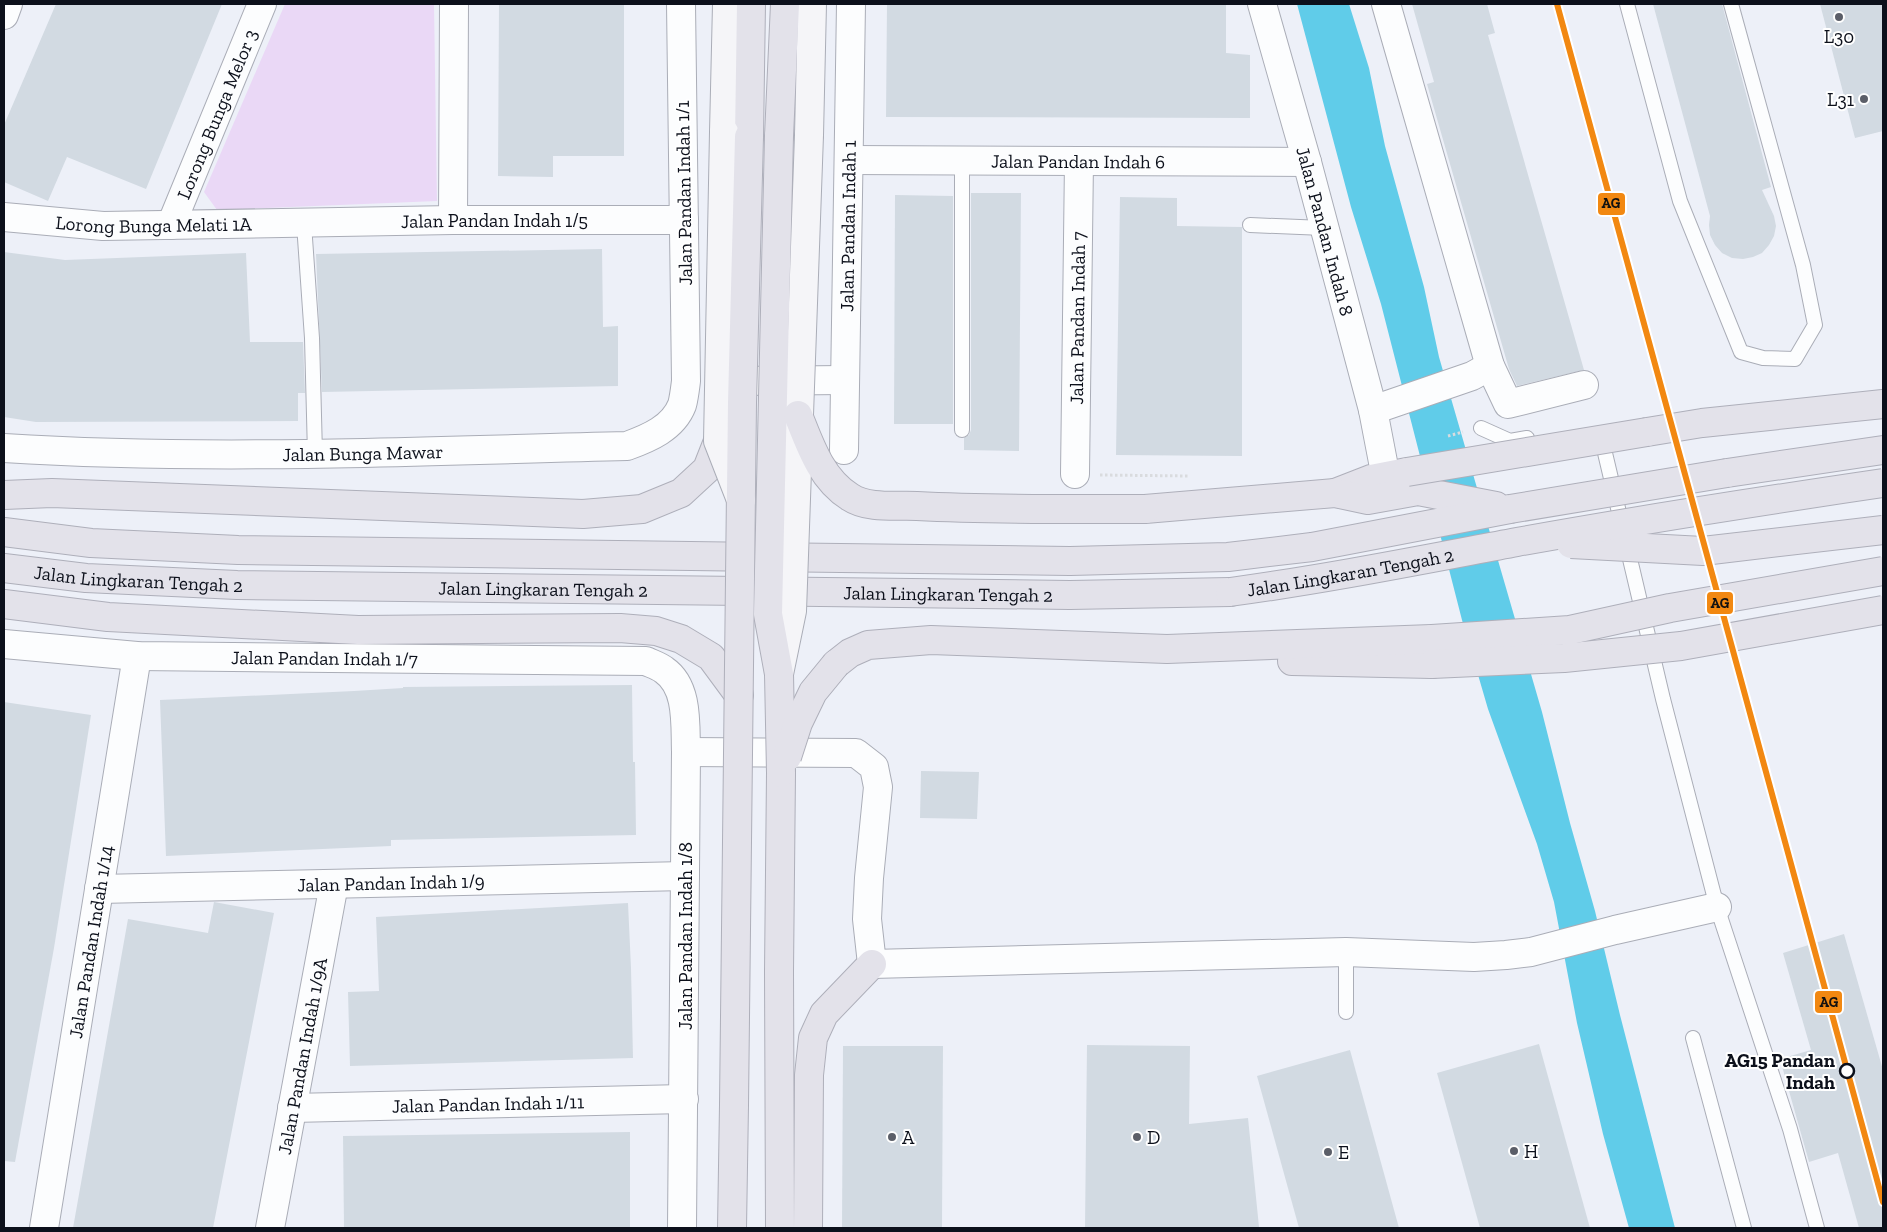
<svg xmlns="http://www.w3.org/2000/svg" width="1887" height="1232" viewBox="0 0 1887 1232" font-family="'Zilla Slab',serif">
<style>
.green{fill:#ead8f6}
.water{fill:#60cce9}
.building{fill:#d2dae2}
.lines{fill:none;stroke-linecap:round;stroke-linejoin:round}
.lane-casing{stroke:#aaadb7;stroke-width:16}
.street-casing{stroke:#aaadb7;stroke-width:30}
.secondary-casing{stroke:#aaadb7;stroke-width:30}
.highway-casing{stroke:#aeafba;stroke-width:30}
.path{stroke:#d9dbde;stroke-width:3;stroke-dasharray:2.5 2.5;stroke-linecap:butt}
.lane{stroke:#fcfdfe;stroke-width:14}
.street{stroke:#fcfdfe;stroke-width:28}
.secondary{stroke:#f5f5f8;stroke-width:28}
.highway{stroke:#e3e2ea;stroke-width:28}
.secondary-bridge-casing{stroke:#aaadb7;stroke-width:30;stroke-linecap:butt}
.highway-bridge-casing{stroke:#aeafba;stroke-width:30;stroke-linecap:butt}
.secondary-bridge{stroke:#f5f5f8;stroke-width:28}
.highway-bridge{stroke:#e3e2ea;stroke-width:28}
.rail-1-casing{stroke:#fff;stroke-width:10}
.rail-1{stroke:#f28811;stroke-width:6}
.poi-dot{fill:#5b5e68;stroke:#fff;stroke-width:2}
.stop-dot{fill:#fff;stroke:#0c101b;stroke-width:2.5}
.labels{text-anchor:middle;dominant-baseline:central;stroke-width:4;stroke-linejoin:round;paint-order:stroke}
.poi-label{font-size:19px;fill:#0c101b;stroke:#fff;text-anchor:start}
.street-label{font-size:19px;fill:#0c101b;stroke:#fff}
.stop-label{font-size:19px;font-weight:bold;fill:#0c101b;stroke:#fff;text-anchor:end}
.line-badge{stroke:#fff;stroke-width:2}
.pale-badge-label{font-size:14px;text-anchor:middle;font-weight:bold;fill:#111}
</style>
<rect width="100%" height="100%" fill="#edf0f8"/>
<!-- green -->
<path class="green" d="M285,4H434L437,201L217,210L204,192Z"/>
<!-- water -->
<path class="water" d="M1297,4H1349L1369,68L1385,146L1424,287L1439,357L1542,712L1570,823L1595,911L1620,1015L1675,1228H1629L1603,1134L1577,1023L1554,902L1537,844L1488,709L1462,620L1381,304L1351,207Z"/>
<!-- building -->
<g class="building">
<path d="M56,4H222L146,189L67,157L48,201L4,182V125Z"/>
<path d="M499,4H624V156H553V177L498,176Z"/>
<path d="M887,4H1226V53L1250,55V118L886,117Z"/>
<path d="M1412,4H1487L1495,33L1488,35L1584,370L1517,386L1509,369L1427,84L1434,82Z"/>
<path d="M1653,4H1722L1771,187L1762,190L1774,216L1776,226L1774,236L1769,245L1762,253L1753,257L1743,259L1732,258L1722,253L1715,245L1710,235L1709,225L1710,216Z"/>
<path d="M1820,4H1883V131L1855,138Z"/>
<path d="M971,193H1021L1019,451L964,450V438L969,435L971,430Z"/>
<path d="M895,195L953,196V424H894Z"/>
<path d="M1120,197L1177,198V226L1242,227V456L1116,455Z"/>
<path d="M602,249L603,327L618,326V386L322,392L316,254Z"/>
<path d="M4,252L65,260L246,253L250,342H303L305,393H298V421L36,422L4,417Z"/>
<path d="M632,685L633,762H635L636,835L391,840V846L166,856L160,700L354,691L403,688V687Z"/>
<path d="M4,702L91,715L54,948L15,1162L4,1161Z"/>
<path d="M921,771L979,772L977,819L920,818Z"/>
<path d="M214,902L274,913L213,1228H73L128,919L208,933Z"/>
<path d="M628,903L631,968L633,1058L350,1066L348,992L379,991L376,917Z"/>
<path d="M1844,934L1883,1070V1228H1859L1838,1153L1809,1162L1780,1059L1811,1050L1783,953Z"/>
<path d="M1539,1044L1590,1228H1480L1437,1073Z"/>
<path d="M1087,1045L1190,1046L1189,1124L1248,1118L1259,1227L1244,1228H1085Z"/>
<path d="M843,1046H943L942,1228H842Z"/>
<path d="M1350,1050L1399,1228H1299L1257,1076Z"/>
<path d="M630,1132V1228H344L343,1136Z"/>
</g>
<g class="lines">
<defs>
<g id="lane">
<path d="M1627,4L1680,201L1741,352L1763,358L1795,359L1815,325L1803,265L1731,4"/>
<path d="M304,224L312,338L315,454"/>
<path d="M1250,225L1324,228"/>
<path d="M1481,428L1510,441L1527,438"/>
<path d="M962,430V161"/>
<path d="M1601,436L1663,699L1717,907L1790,1129L1817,1228"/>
<path d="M1346,952V1012"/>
<path d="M1693,1038L1744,1228"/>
</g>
<g id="street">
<path id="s1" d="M1262,4L1307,162L1373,410L1383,462"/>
<path d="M1386,4L1490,366L1508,404L1584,385"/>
<path d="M4,15L8,4"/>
<path id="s2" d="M849,160L1307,162"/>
<path id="s3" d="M4,217L103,226L453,220H684"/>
<path d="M453,220L454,4"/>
<path id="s4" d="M171,225L262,4"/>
<path d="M720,381L845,380"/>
<path d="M1373,410L1472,376L1490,366"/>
<path id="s5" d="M4,448C211,461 419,451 627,446C649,438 673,428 682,405C684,398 685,389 686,381L681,4"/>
<path id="s6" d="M844,450L851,4"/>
<path id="s7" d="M1075,474L1079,161"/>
<path id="s8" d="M4,644L137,656L646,661C652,664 659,666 664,670C689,687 685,726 686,752L682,1228"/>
<path d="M686,752L856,753L874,767L878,787L869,878L867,919L872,964L1346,952L1474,957L1506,955L1531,952L1615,930L1717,907"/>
<path id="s9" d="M99,889L685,876"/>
<path id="s10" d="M292,1108L684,1099"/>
<path id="s11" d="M44,1228L137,656"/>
<path id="s12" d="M270,1228L334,884"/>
</g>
<g id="secondary">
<path d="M724,132L727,4"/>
<path d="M809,135L812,4"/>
</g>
<g id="highway">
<path d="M779,136L785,4"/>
<path d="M749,137L751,4"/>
<path d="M1647,432L1702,423L1883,404"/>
<path d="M1727,473L1883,450"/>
<path d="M1335,493L1371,479L1407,472"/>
<path d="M4,495L52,493L583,514L642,509L681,493L707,469L718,441"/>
<path d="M1145,509L1335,493L1368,500L1418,491L1496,506"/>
<path d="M4,532L91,543L238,550L1070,561L1228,557L1312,547L1510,509"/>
<path id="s13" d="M4,568L86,578L237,585L1070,595L1230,592"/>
<path d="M4,604L108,617L358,630L620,628L656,631L681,639L711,657L739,695"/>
<path d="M1292,661L1432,664"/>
<path d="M836,664L850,653L868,645L931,640L1167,649L1432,639"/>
<path d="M732,1228L734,1105"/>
<path d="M780,1228L779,971L781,773"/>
<path d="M808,1228L809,1075L813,1038L824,1014L872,964"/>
</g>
</defs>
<!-- lane casing -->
<use href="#lane" class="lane-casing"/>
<!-- street casing -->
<use href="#street" class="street-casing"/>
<!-- secondary casing -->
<use href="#secondary" class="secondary-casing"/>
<!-- highway casing -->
<use href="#highway" class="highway-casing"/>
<!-- path -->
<g class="path">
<path d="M1448,436L1463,432"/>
<path d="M1100,475L1189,476"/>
</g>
<!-- lane -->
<use href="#lane" class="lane"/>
<!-- street -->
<use href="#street" class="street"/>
<!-- secondary -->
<use href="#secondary" class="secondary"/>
<!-- highway -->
<use href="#highway" class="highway"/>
<defs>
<g id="secondary-bridge">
<path d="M724,132L718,441L741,500"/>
<path d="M779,674L792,611L809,135"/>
</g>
<g id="highway-bridge">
<path d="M779,136L768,614L779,674L781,773"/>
<path d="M798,415C810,445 821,479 850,497C868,509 896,505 917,506C992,510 1069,509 1145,509"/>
<path d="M1407,472L1647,432"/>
<path d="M1510,509L1727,473"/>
<path d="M1571,544L1703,551L1883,530"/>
<path id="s14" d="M1230,592C1326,579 1421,560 1517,542C1639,520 1761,501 1883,483"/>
<path d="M1432,639L1570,630L1670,608L1883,571"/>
<path d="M1432,664L1564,658L1681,646L1883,610"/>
<path d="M787,757L798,723L813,692L836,664"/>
<path d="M734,1105L742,403L749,137"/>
</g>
</defs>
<!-- secondary-bridge casing -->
<use href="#secondary-bridge" class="secondary-bridge-casing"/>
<!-- highway-bridge casing -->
<use href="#highway-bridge" class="highway-bridge-casing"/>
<!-- secondary-bridge -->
<use href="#secondary-bridge" class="secondary-bridge"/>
<!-- highway-bridge -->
<use href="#highway-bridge" class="highway-bridge"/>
<defs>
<path id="rail-1" d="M1557,4L1883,1202"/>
</defs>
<!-- rail-1 casing -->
<use href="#rail-1" class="rail-1-casing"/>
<!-- rail-1 -->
<use href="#rail-1" class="rail-1"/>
</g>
<!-- markers -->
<g class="poi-dot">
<circle cx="1839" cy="17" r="5"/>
<circle cx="1864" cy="99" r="5"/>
<circle cx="892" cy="1137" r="5"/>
<circle cx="1137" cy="1137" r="5"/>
<circle cx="1514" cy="1151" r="5"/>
<circle cx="1328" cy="1152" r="5"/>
</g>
<circle class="stop-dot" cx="1847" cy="1071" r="7"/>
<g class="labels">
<!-- poi labels -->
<g class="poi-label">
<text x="1839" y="36" text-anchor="middle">L30</text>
<text x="1854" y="99" text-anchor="end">L31</text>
<text x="902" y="1137">A</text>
<text x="1147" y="1137">D</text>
<text x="1524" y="1151">H</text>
<text x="1338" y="1152">E</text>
</g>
<!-- street labels -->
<g class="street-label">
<text stroke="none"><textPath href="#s4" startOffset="120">Lorong Bunga Melor 3</textPath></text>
<text stroke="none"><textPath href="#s2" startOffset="229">Jalan Pandan Indah 6</textPath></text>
<text transform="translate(684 193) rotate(-91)">Jalan Pandan Indah 1/1</text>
<text stroke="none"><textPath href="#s3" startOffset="491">Jalan Pandan Indah 1/5</textPath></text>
<text stroke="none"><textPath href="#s3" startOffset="150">Lorong Bunga Melati 1A</textPath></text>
<text stroke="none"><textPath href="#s6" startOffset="224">Jalan Pandan Indah 1</textPath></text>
<text stroke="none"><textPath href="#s1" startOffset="236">Jalan Pandan Indah 8</textPath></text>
<text stroke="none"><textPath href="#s7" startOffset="156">Jalan Pandan Indah 7</textPath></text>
<text stroke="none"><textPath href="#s5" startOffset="359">Jalan Bunga Mawar</textPath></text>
<text stroke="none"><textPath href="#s14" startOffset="122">Jalan Lingkaran Tengah 2</textPath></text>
<text stroke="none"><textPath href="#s13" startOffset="135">Jalan Lingkaran Tengah 2</textPath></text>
<text stroke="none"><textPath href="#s13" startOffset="540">Jalan Lingkaran Tengah 2</textPath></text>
<text stroke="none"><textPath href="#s13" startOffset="945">Jalan Lingkaran Tengah 2</textPath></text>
<text stroke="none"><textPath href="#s8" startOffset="321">Jalan Pandan Indah 1/7</textPath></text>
<text stroke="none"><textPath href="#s9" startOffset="292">Jalan Pandan Indah 1/9</textPath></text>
<text transform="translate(685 936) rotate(-90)">Jalan Pandan Indah 1/8</text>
<text stroke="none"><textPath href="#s11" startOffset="290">Jalan Pandan Indah 1/14</textPath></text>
<text stroke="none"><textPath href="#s12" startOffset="175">Jalan Pandan Indah 1/9A</textPath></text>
<text stroke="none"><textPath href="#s10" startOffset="196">Jalan Pandan Indah 1/11</textPath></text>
</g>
<!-- stop labels -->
<g class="stop-label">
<text x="1835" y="1060">AG15 Pandan<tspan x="1835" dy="22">Indah</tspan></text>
</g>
</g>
<g class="line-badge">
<rect x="1597" y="192" width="29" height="24" rx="5" fill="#f28811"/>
<rect x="1706" y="591" width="28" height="24" rx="5" fill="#f28811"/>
<rect x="1814" y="990" width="29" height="24" rx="5" fill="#f28811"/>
</g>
<g class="pale-badge-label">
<text x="1611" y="208">AG</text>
<text x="1720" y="608">AG</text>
<text x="1829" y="1007">AG</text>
</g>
<!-- border -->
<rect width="1887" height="1232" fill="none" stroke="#0c101b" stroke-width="10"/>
</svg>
